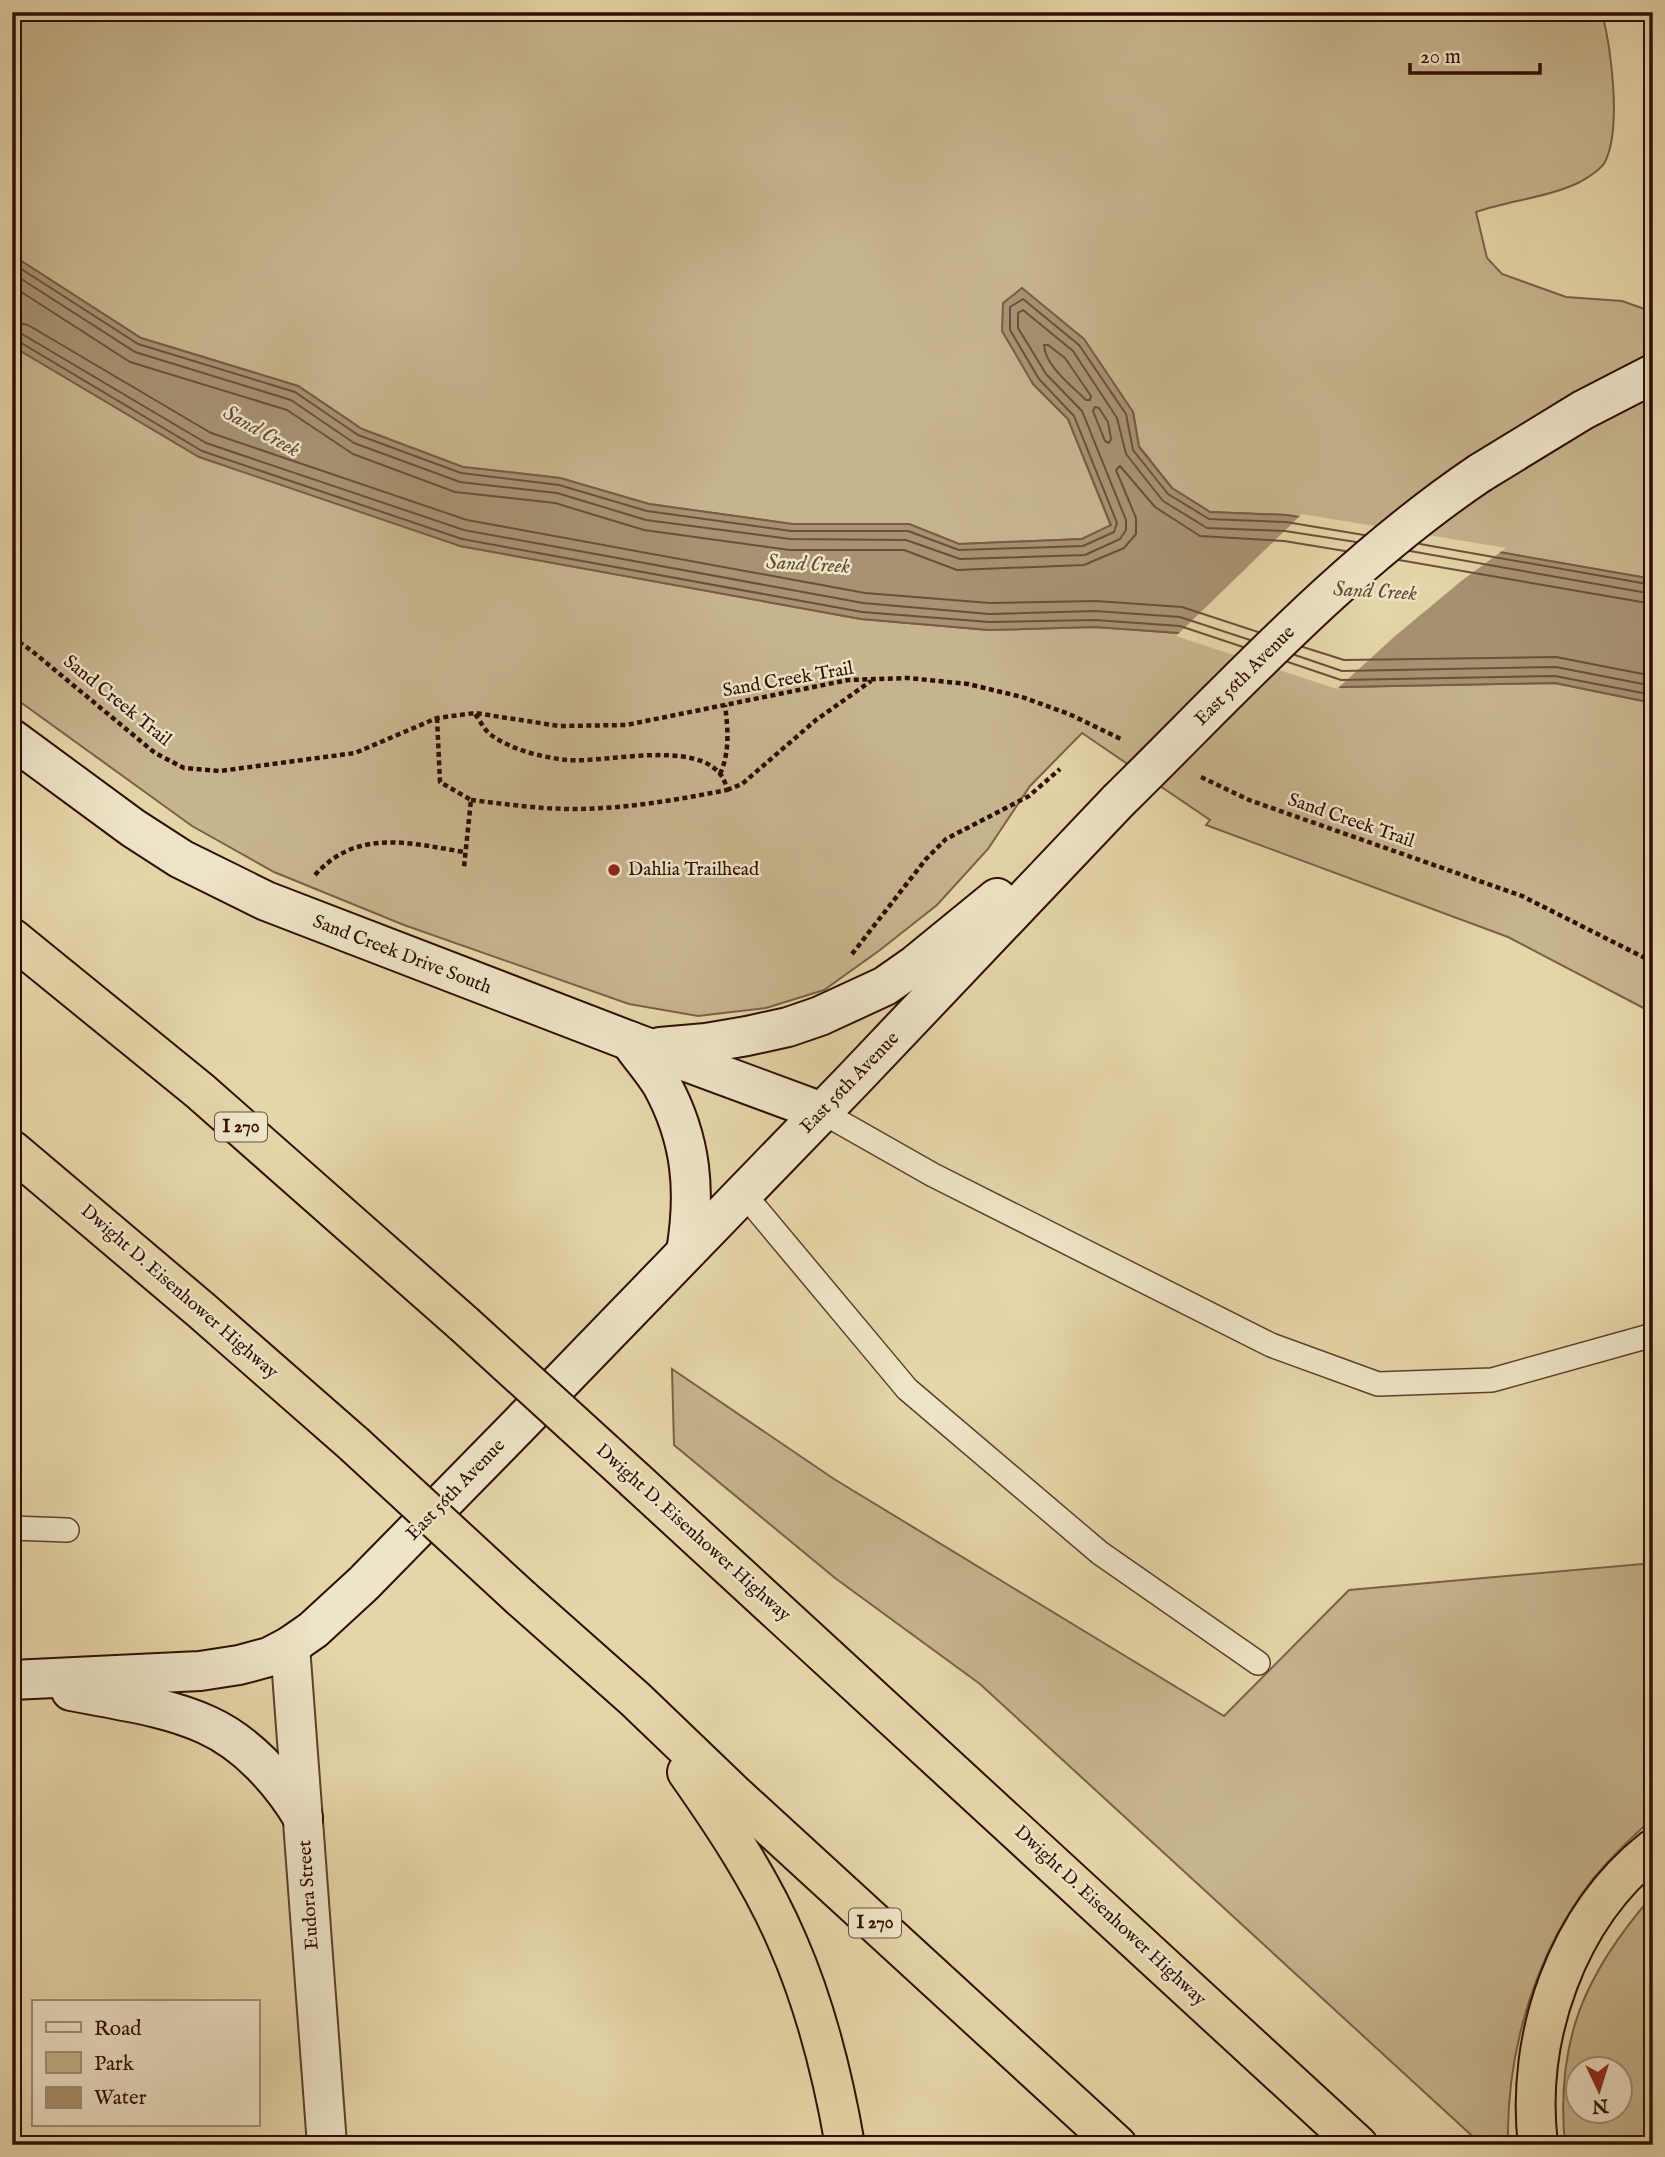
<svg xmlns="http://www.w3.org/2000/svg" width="1665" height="2157" viewBox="0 0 1665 2157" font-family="'IM FELL English',serif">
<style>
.green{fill:#c6b48d;stroke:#7a6048;stroke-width:2;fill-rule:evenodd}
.water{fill:#a79271;stroke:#775d45;stroke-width:2}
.pier{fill:#e5d6a9}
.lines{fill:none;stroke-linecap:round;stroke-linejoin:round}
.shore{stroke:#6a503a;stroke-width:2}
.service-casing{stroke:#5c3f2c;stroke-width:26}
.tertiary-casing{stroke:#5c3f2c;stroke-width:42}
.secondary-casing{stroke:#2e0d03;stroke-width:42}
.motorway-casing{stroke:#2e0d03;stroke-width:42}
.path{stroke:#2e0d03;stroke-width:4.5;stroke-dasharray:5 3.5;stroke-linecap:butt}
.service{stroke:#eee4c7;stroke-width:23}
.tertiary{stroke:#eee4c7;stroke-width:38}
.secondary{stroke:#eee4c7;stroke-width:38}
.motorway{stroke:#e5d6a9;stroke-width:38}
.secondary-bridge-casing{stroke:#2e0d03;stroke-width:42;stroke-linecap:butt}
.motorway-bridge-casing{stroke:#2e0d03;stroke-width:42;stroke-linecap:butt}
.secondary-bridge{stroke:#eee4c7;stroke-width:38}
.motorway-bridge{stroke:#e5d6a9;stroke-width:38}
.poi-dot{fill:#8f2418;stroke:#eee4c7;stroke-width:2.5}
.labels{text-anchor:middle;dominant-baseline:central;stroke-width:5;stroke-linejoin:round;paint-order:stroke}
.shield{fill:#eee4c7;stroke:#684e3e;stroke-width:2}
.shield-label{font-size:18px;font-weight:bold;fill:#2e0d03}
.street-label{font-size:19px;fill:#2e0d03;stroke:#eee4c7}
.poi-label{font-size:19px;fill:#2e0d03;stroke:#eee4c7;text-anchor:start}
.water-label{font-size:21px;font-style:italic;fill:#644934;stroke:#eee4c7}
</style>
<rect width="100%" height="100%" fill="#e5d6a9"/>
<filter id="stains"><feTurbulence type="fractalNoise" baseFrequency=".00286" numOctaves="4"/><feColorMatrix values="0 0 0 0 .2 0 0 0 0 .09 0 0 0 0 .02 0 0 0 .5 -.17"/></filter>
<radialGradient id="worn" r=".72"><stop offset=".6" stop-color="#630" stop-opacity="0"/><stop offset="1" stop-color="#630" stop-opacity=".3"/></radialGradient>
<!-- green -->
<g class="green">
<path d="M12,12H807L836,18L857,12H1602C1611,49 1622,128 1605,162C1601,169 1587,178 1580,182C1547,198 1510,200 1476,212L1487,258L1502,274L1566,297L1622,301L1653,312V579L1287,515L1210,512L1172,488L1139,446L1133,412L1043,307L1022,289L1033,384L1068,419L1111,526L1082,539L959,544L909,524H792L649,504L560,478L463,467L362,429L298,386L141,338L12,255Z"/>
<path d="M12,346L72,380L460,546L861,619L989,630L1095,627L1179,633L1340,687L1555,683L1653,703V1013L1508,937L1206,825L1210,820L1082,733L1030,786L988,849L937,905L880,950L824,990L766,1008L698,1016L629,1004L404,925L274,872L192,826L12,696Z"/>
<path d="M672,1369L834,1479L1224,1716L1349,1590L1653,1563V1818C1632,1837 1611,1857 1593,1879C1535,1953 1506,2052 1508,2145H1482L980,1684L835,1578L674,1445Z"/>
<path d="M1653,1895V2145H1565C1555,2040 1585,1973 1653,1895ZM1578,2070H1620V2112H1578Z"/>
</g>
<!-- water -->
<path class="water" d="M12,255L141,338L298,386L362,429L463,467L560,478L649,504L792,524H909L959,544L1082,539L1111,525L1068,419L1033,384L1002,331L1003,303L1022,288L1084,339L1133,412L1139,447L1172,488L1210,512L1287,515L1653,579V703L1555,683L1340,687L1179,633L1095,627L989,630L861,619L460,546L199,457L12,346Z"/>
<!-- pier -->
<path class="pier" d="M1302,514L1506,548L1460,582L1394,637L1337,689L1176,636Z"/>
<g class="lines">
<!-- shore -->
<g class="shore">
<path d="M12,263L138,344L295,392L358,435L461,473L559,485L647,511L791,531H908L959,550L1083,546L1114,532L1117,523L1074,416L1039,379L1010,330V307L1023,299L1079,345L1126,414L1133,450L1168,494L1209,519L1286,522L1364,535"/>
<path d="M12,273L135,352L291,400L354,443L460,482L557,493L646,520L790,539L906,540L960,559L1085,555L1120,539L1126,530V520L1082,411L1046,374L1018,328V313L1023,310L1073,351L1117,418L1126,454L1163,501L1207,528L1285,531L1356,542"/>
<path d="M12,286L130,362L287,410L353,454L455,492L555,503L644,530L790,550H904L957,570L1084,565L1124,548L1136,534V518L1116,470L1120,466L1155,507L1200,536L1284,541L1345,551"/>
<path d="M12,321L28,325L211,433L467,520L865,593L990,603L1096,601L1182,607L1258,632"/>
<path d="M12,332L22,334L206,443L464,530L863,603L989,614L1095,611L1180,617L1250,640"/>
<path d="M12,341H18L202,451L462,539L862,612L989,622L1095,620L1180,626L1243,647"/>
<path d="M1044,345H1048L1065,358L1091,396L1090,400H1086C1072,386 1045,366 1044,345Z"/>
<path d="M1095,407L1099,408L1108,422L1111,439L1109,443L1105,441L1093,411Z"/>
<path d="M1420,544L1653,585"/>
<path d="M1410,551L1653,594"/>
<path d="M1399,560L1653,604"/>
<path d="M1303,647L1344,660L1556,657L1653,676"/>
<path d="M1295,655L1342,671L1556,667L1653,686"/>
<path d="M1288,662L1341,680L1555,676L1653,695"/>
</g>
<defs>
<g id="service">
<path d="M822,1112L933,1175L1271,1345L1378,1384L1492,1380L1653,1335"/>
<path d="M743,1193L907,1389L1100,1553L1258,1663"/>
<path d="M12,1528L67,1530"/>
</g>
<path id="tertiary" d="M290,1646L327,2145"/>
<g id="secondary">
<path d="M1480,473L1583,410L1653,374"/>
<path d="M12,739L133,828L181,859L266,901L630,1041L822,1112"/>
<path d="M630,1041C640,1056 653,1070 662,1085C692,1140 696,1192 686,1252"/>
<path d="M660,1047L706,1043L747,1036L788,1027L820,1016L885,986L915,965L997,898"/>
<path d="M12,1680L200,1671L239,1665L269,1657L290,1646L313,1630L363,1584L517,1427L853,1080L1118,801"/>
<path d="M71,1691C116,1700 166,1706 207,1725C247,1743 281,1781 303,1818"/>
</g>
<g id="motorway">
<path d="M12,938L200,1091L464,1324"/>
<path d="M12,1150L201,1310L354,1444"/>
<path d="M635,1480L1358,2145"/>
<path d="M521,1598L635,1699L733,1793L1117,2145"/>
<path d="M687,1772C725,1826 762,1882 788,1943C816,2007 833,2076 845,2145"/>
<path d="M1538,2145C1525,2037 1567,1917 1653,1849"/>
</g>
</defs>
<!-- service casing -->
<use href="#service" class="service-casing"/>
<!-- tertiary casing -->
<use href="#tertiary" class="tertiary-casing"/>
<!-- secondary casing -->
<use href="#secondary" class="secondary-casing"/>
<!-- motorway casing -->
<use href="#motorway" class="motorway-casing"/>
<!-- path -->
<g class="path">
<path d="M12,637L32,651L155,753L184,768L220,771L355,753L437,718L475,713L559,726L626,725L848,680L908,678L968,684L1022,697L1069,714L1123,740"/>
<path d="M437,718L440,782L471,800L464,867"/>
<path d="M720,774C730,752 728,729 725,705"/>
<path d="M1201,777L1249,800L1522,896L1653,962"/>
<path d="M727,790L742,784L816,720L871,681"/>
<path d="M471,800C505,804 539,809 573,809C625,809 676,800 727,790C717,733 606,764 567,760C541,757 512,750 491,735C484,730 480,720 475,714"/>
<path d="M315,875C357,828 409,843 464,852"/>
<path d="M852,954L926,859L946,839L1029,796L1060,769"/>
</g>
<!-- service -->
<use href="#service" class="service"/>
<!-- tertiary -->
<use href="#tertiary" class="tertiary"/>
<!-- secondary -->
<use href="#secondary" class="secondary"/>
<!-- motorway -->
<use href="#motorway" class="motorway"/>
<defs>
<path id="secondary-bridge" d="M1118,801C1233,688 1345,564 1480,473"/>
<g id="motorway-bridge">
<path d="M464,1324L635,1480"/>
<path d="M354,1444L521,1598"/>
</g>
</defs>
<!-- secondary-bridge casing -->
<use href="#secondary-bridge" class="secondary-bridge-casing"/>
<!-- motorway-bridge casing -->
<use href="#motorway-bridge" class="motorway-bridge-casing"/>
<!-- secondary-bridge -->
<use href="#secondary-bridge" class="secondary-bridge"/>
<!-- motorway-bridge -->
<use href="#motorway-bridge" class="motorway-bridge"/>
</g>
<!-- markers -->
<circle class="poi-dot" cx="614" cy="870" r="7"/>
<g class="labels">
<!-- shield labels -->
<g class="shield">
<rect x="215" y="1112.5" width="52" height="29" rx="5"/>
<rect x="849" y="1908.5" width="52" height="29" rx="5"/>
</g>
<g class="shield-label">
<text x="241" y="1127">I 270</text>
<text x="875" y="1923">I 270</text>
</g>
<!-- street labels -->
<g class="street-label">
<text transform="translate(1245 676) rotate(-45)">East 56th Avenue</text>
<text transform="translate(788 680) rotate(-10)">Sand Creek Trail</text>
<text transform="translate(117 701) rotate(39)">Sand Creek Trail</text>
<text transform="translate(1351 821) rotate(19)">Sand Creek Trail</text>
<text transform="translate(402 955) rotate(21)">Sand Creek Drive South</text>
<text transform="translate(850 1083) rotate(-46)">East 56th Avenue</text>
<text transform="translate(179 1292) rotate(41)">Dwight D. Eisenhower Highway</text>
<text transform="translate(456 1490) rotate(-46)">East 56th Avenue</text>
<text transform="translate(693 1533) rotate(42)">Dwight D. Eisenhower Highway</text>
<text transform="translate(309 1895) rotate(-94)">Eudora Street</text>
<text transform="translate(1110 1916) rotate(43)">Dwight D. Eisenhower Highway</text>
</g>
<!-- poi labels -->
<g class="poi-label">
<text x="628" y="870">Dahlia Trailhead</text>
</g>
<!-- water labels -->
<g class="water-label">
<text transform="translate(261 432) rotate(29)">Sand Creek</text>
<text transform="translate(808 565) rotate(3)">Sand Creek</text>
<text transform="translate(1375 592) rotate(3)">Sand Creek</text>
</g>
</g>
<!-- margin -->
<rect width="1665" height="2157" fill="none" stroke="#e5d6a9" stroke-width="42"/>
<rect x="14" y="14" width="1637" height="2129" fill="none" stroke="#2e0d03" stroke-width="3.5"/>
<rect x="21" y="21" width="1623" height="2115" fill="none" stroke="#2e0d03" stroke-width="2"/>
<!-- legend -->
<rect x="32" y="2000" width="228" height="126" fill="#eee4c7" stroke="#a18e79" stroke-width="2"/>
<rect x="46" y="2022" width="35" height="10" fill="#eee4c7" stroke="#a18e79" stroke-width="2"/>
<text x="94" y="2035" font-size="21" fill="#2e0d03">Road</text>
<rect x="46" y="2052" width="35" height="21" fill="#c6b48d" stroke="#a18e79" stroke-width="2"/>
<text x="94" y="2070" font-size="21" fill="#2e0d03">Park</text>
<rect x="46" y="2087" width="35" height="21" fill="#a79271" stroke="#a18e79" stroke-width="2"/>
<text x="94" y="2104" font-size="21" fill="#2e0d03">Water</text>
<!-- north arrow -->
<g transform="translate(1599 2090) rotate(176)"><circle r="33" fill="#eee4c7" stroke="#a18e79" stroke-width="2"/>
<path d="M0-5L12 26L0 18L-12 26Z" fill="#8f2418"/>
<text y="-10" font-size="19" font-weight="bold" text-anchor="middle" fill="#2e0d03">N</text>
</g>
<!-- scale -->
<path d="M1410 63v10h130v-10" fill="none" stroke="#2e0d03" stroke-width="3.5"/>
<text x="1420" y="63" font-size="21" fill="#2e0d03" stroke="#eee4c7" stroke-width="5" paint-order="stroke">20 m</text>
<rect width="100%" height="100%" filter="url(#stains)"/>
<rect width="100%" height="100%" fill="url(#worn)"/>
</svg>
